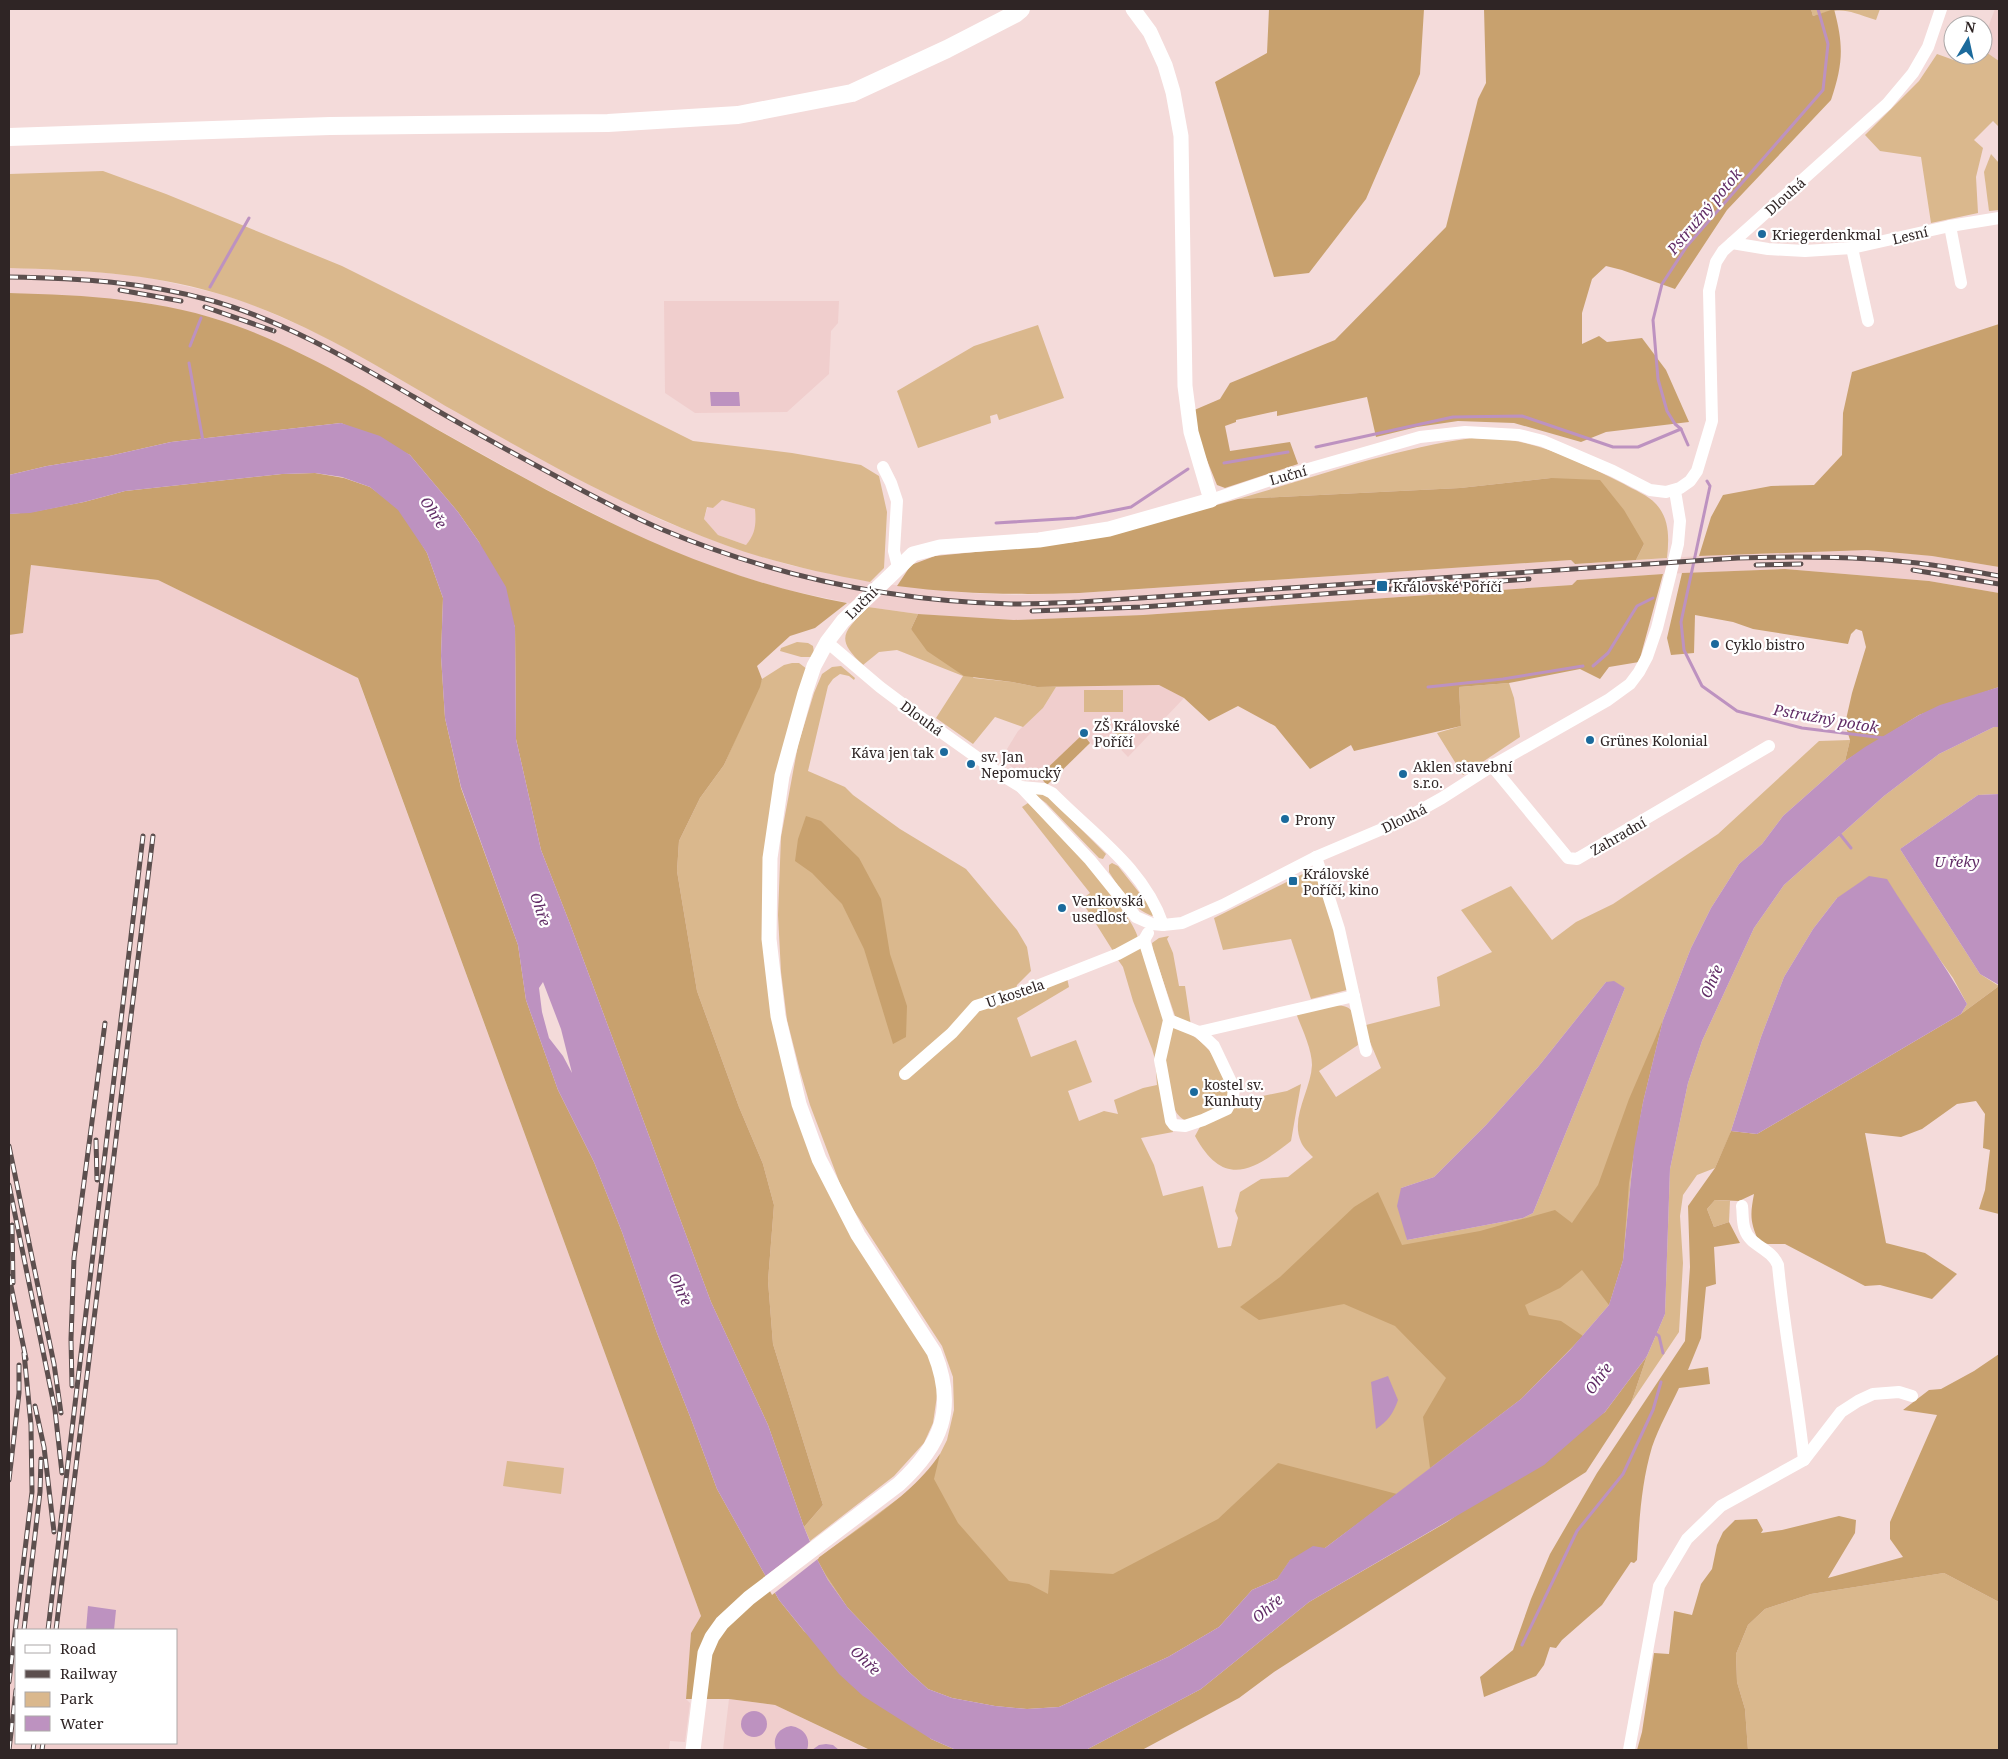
<svg xmlns="http://www.w3.org/2000/svg" width="2008" height="1759" viewBox="0 0 2008 1759" font-family="'Noto Serif',serif">
<style>
.built{fill:#f0cecd;fill-rule:evenodd}
.green{fill:#dab88d;fill-rule:evenodd}
.forest{fill:#c8a16e}
.water{fill:#bd92c0;fill-rule:evenodd}
.pier{fill:#f4dbda}
.lines{fill:none;stroke-linecap:round;stroke-linejoin:round}
.stream{stroke:#bd92c0;stroke-width:3}
.minor{stroke:#fff;stroke-width:12}
.tertiary{stroke:#fff;stroke-width:15}
.secondary{stroke:#fff;stroke-width:18}
.rail-casing{stroke:#5c4f4e;stroke-width:5}
.rail{stroke:#fff;stroke-width:3;stroke-dasharray:9;stroke-linecap:butt}
.poi-dot{fill:#1b6a9c;stroke:#fff;stroke-width:2}
.labels{text-anchor:middle;dominant-baseline:central;stroke-width:4.5;stroke-linejoin:round;paint-order:stroke}
.street-label{font-size:14px;fill:#2f2525;stroke:#fff}
.poi-label{font-size:14px;fill:#2f2525;stroke:#fff;text-anchor:start}
.water-label{font-size:15px;font-style:italic;fill:#612c66;stroke:#fff}
</style>
<rect width="100%" height="100%" fill="#f4dbda"/>
<!-- built -->
<g class="built">
<path d="M1995,9H1999V61L1983,50V41Z"/>
<path d="M9,268L78,270L146,277L216,293L246,302L313,331L374,363L548,462L661,520L728,546L789,565L876,583L970,593L1014,595L1079,593L1571,560L1575,564L1699,556L1867,549L1932,556L1999,567V593L1929,581L1785,569L1663,574L1577,580L1572,585L1143,615L1080,618L1014,620L969,618L918,614L868,607L783,589L720,570L651,543L536,484L302,354L237,326L209,317L142,302L9,293Z"/>
<path d="M664,301H839L838,323L831,331L829,374L787,412L695,413L665,393Z"/>
<path d="M722,500L755,509L756,527L752,538L746,545L718,535L704,519L708,506L713,508Z"/>
<path d="M31,565L158,580L357,676L701,1616L691,1633L686,1699L690,1703L685,1742L670,1741L669,1750H9V635L23,632ZM16,1630H176V1743H16Z"/>
<path d="M1159,685L1184,698L1128,757L1107,735L1094,747L1083,734L1040,776L1034,773L1027,779L1003,760L1009,752L1007,749L1018,731L1043,708L1056,687Z"/>
<path d="M729,1699L775,1705L869,1750H723Z"/>
</g>
<!-- green -->
<g class="green">
<path d="M1811,9H1880L1876,20C1847,11 1844,6 1813,16Z"/>
<path d="M1983,50L1999,61V115L1998,117L1999,124L1998,126L1993,121L1974,140L1983,148L1976,177L1978,213L1931,223L1921,157L1880,151L1865,135L1919,81L1937,54L1962,63L1965,55H1983Z"/>
<path d="M1991,154L1999,163V210L1989,211L1984,172Z"/>
<path d="M103,171L166,194L342,266L693,441L792,453L861,465L879,476L887,512L884,568L870,582C821,573 772,562 725,545C632,511 544,462 458,413C380,368 303,318 216,293C149,273 79,270 9,268V174ZM722,500L755,509C756,524 756,533 746,545L718,535L704,519L707,507L713,508Z"/>
<path d="M1038,325L1064,398L999,420L997,414L990,416L991,423L918,448L897,391L974,346Z"/>
<path d="M1472,438C1485,439 1498,438 1510,440C1550,446 1588,466 1624,484C1634,490 1648,495 1656,504C1670,519 1669,539 1667,558L1636,560L1644,544L1551,478L1460,488L1238,499C1315,477 1392,449 1472,438Z"/>
<path d="M868,607L918,614L911,629L974,678L1012,682L1037,687H1056L1043,708L1023,727L995,717L973,744L936,718L963,676L897,650L879,652L863,665C834,638 844,632 868,607Z"/>
<path d="M797,642L808,643L813,646L814,653L811,657H801L780,651L781,648Z"/>
<path d="M792,663H799L807,669L763,878L798,1115L922,1341L933,1367L938,1389L933,1423L924,1443L894,1476L810,1541L804,1527L823,1505L773,1344L768,1281L774,1205L763,1164L739,1107L697,991L677,871L679,841L700,798L724,765L762,679L784,665Z"/>
<path d="M841,666L855,678L854,680L849,676L840,674L833,679L828,686L808,771L845,787L853,795L900,829L966,869L1017,930L1027,947L1031,971L1017,985L1014,999L1067,978L1069,987L1017,1018L1031,1057L1076,1040L1092,1082L1068,1091L1079,1121L1104,1111L1118,1114L1114,1100L1143,1088L1157,1085L1155,1059L1152,1049L1133,1001L1123,967L1116,957L1141,947L1165,1020L1168,1116L1173,1132L1141,1138L1154,1165L1163,1196L1203,1186L1218,1248L1231,1246L1238,1218L1235,1211L1240,1192L1261,1179L1288,1177L1313,1157C1309,1153 1303,1147 1301,1142C1290,1117 1311,1090 1312,1065C1312,1049 1302,1029 1296,1013C1309,1010 1346,997 1353,1013C1357,1022 1357,1036 1358,1045L1319,1071L1336,1097L1381,1068L1367,1035L1366,1025L1440,1006L1437,977L1492,952L1461,910L1511,886L1552,940L1576,922L1613,904L1718,834L1819,741L1850,740L1845,761L1783,816L1762,844L1739,864L1711,908L1691,948L1663,1020L1643,1102L1634,1149L1623,1260L1609,1305L1570,1350L1521,1399L1365,1519L1277,1579L848,1608L828,1580L817,1559L907,1492L929,1471L940,1454L947,1440L954,1410L953,1377L942,1346L845,1197L810,1105L800,1071L787,1020L781,972L778,915L781,837L798,745L814,693L822,674L832,667ZM1606,982L1625,988L1533,1213L1523,1218L1407,1240L1401,1188L1434,1177L1486,1125L1538,1067Z"/>
<path d="M1509,683L1514,698L1520,737L1463,775L1437,733L1461,726L1459,687Z"/>
<rect x="1084" y="690" width="39" height="22"/>
<path d="M1114,720H1126L1128,736L1116,737L1113,729Z"/>
<path d="M1994,727H1999V794L1978,795L1900,849L1980,974L1999,986L1961,1014L1967,1004L1953,978L1921,933L1837,898L1813,929L1784,977L1761,1037L1730,1134L1715,1168L1697,1175L1683,1195L1680,1216L1683,1263L1679,1332L1631,1403L1647,1356L1665,1314L1670,1169L1688,1083L1702,1041L1754,928L1784,885L1884,796L1939,754Z"/>
<path d="M1039,791L1052,800L1106,854L1103,859L1099,858L1046,803L1034,794Z"/>
<path d="M1028,803C1045,820 1064,836 1080,854C1090,866 1139,927 1138,939L1113,951L1081,900L1090,893L1022,807Z"/>
<path d="M1112,863L1118,866L1149,905L1154,915L1152,916C1132,908 1120,889 1109,872V865Z"/>
<path d="M1315,868L1336,932L1347,990L1311,999L1291,939L1223,950L1214,918Z"/>
<path d="M1169,936L1167,939L1173,953L1179,986H1185L1191,1026L1175,1016L1153,951L1152,943L1159,938Z"/>
<path d="M1173,1026C1210,1041 1212,1054 1230,1087L1226,1105C1218,1109 1199,1120 1190,1121C1168,1121 1164,1069 1165,1053C1166,1044 1170,1035 1173,1026Z"/>
<path d="M1301,1084L1291,1141C1253,1171 1224,1189 1195,1136L1201,1125L1253,1098L1287,1091Z"/>
<path d="M1715,1200L1730,1201L1729,1222L1714,1227L1707,1209Z"/>
<path d="M507,1461L564,1468L561,1494L503,1486Z"/>
<path d="M1944,1573L1999,1602V1750H1748L1745,1709L1737,1682L1736,1654L1748,1625L1765,1609L1811,1594Z"/>
</g>
<!-- forest -->
<g class="forest">
<path d="M1269,9H1424L1420,74L1366,199L1309,273L1274,277L1215,82L1267,53Z"/>
<path d="M1484,9H1811L1813,16L1834,9C1844,46 1843,64 1831,100L1727,210L1675,289L1622,270L1606,266L1592,279L1582,313V344L1599,336L1607,342L1642,338L1666,370L1689,422L1606,432L1581,442L1514,423L1458,421L1417,427L1376,437L1367,397L1277,416V411L1236,420V422L1225,426L1230,451L1290,442L1298,464L1225,488L1217,485L1204,453L1192,411L1220,399L1230,383L1335,340L1446,227L1478,99L1486,83Z"/>
<path d="M9,293C86,295 164,299 237,326C311,353 378,396 447,435C577,508 698,576 847,603L815,628L790,636L757,666L762,679L760,687L724,765L700,798L679,841L677,871L697,991L739,1107L763,1164L774,1205L768,1281L773,1344L823,1505L804,1527L768,1425L711,1302L570,924L541,850L516,739L515,627L479,542L458,512L410,455L341,423L171,442L109,456L47,466L9,475Z"/>
<path d="M1999,324V567L1932,556L1867,550L1699,556L1711,517L1723,495L1771,486L1814,485L1842,455L1843,413L1852,372Z"/>
<path d="M315,473L344,478L370,487L401,510L427,553L443,598L441,656L445,718L461,788L518,945L526,1000L558,1090L594,1162L622,1232L657,1333L691,1419L717,1489L779,1600L804,1631L931,1739L956,1750H870L775,1705L729,1699H686L691,1633L701,1616L358,678L158,580L31,565L23,633L9,635V514L32,512L84,502L125,491L282,474Z"/>
<path d="M1551,478L1600,480L1624,510L1644,544L1636,560L1575,564L1571,560L1079,593C1018,595 958,594 897,586L911,565L935,556L1075,542L1110,535L1238,499L1460,488Z"/>
<path d="M1785,569L1929,581L1999,593V687L1919,715L1845,761L1850,740L1845,724L1852,693L1866,647L1862,631L1856,629L1851,634L1848,644L1753,629L1733,622L1695,615L1694,653L1671,655L1667,638L1682,573Z"/>
<path d="M1663,574L1639,662L1609,667L1600,679L1580,669L1509,683L1459,687L1461,726L1354,751L1351,745L1310,769L1275,726L1238,706L1209,721L1184,698L1159,685L1037,687L1012,682L964,676L927,651L911,629L918,614L1014,620L1143,615L1572,585L1577,580Z"/>
<path d="M1083,734L1090,743L1047,785L1039,776Z"/>
<path d="M806,816L821,821L859,858L881,899L890,954L907,1006L906,1037L893,1044L864,949L842,904L812,873L795,861L798,839Z"/>
<path d="M1999,986V1214L1979,1209L1985,1190L1990,1150L1983,1148L1985,1114L1976,1101L1957,1104L1922,1129L1901,1137L1865,1133L1886,1243L1925,1253L1957,1274L1932,1299L1880,1285L1865,1286L1785,1244H1768L1759,1242C1750,1222 1750,1215 1754,1194L1739,1201L1715,1200L1707,1209L1714,1227L1729,1222L1740,1243L1714,1247L1716,1284L1706,1287L1701,1338L1688,1370L1708,1367L1710,1384L1679,1388C1670,1407 1659,1427 1652,1447C1641,1484 1639,1524 1637,1560L1634,1563L1631,1562L1602,1605L1562,1640L1556,1648L1550,1647L1544,1665L1536,1676L1484,1697L1480,1677L1513,1650L1531,1599L1550,1554L1597,1473L1685,1341L1690,1267L1688,1206L1715,1168L1731,1131L1757,1134L1961,1014Z"/>
<path d="M1663,1020L1643,1102L1629,1183L1623,1260L1609,1305L1582,1270L1560,1288L1525,1305L1529,1315L1561,1321L1583,1336L1521,1399L1430,1468L1423,1417L1446,1378L1395,1326L1344,1304L1259,1320L1240,1307L1280,1277L1354,1207L1378,1192L1402,1245L1480,1231L1555,1210L1572,1223L1598,1185L1629,1099Z"/>
<path d="M1999,1354V1602L1944,1573L1811,1594L1765,1609L1748,1625L1736,1654L1737,1682L1745,1709L1748,1750H1637L1642,1732L1654,1653L1669,1654L1674,1611L1692,1615L1701,1584L1712,1569L1717,1545L1723,1532L1735,1520L1757,1519L1763,1530L1761,1533L1782,1530L1839,1516L1856,1520L1855,1533L1828,1578L1903,1557L1890,1539V1522L1937,1415L1903,1410L1929,1390L1941,1389L1974,1371Z"/>
<path d="M1647,1356L1631,1403L1586,1472L1274,1672L1239,1698L1142,1750H1086L1201,1689L1309,1602L1447,1522L1605,1412Z"/>
<path d="M940,1454L934,1479L958,1523L1009,1581L1029,1584L1048,1594L1050,1570L1113,1574L1218,1519L1278,1463L1397,1494L1325,1548L1290,1560L1277,1579L1252,1590L1219,1627L1168,1657L1059,1707L1027,1709L995,1706L952,1698L928,1689L908,1671L848,1608L826,1575L817,1559C858,1528 912,1496 940,1454Z"/>
</g>
<!-- water -->
<g class="water">
<path d="M710,392H739L740,406H711Z"/>
<path d="M341,423L380,436L410,455L458,512L479,542L506,587L515,627L516,739L541,850L570,924L711,1302L768,1425L804,1527L817,1559L828,1580L848,1608L908,1671L928,1689L952,1698L995,1706L1027,1709L1059,1707L1168,1657L1219,1627L1252,1590L1277,1579L1290,1560L1313,1546L1325,1548L1521,1399L1570,1350L1609,1305L1623,1260L1634,1149L1643,1102L1663,1020L1691,948L1711,908L1739,864L1762,844L1783,816L1845,761L1865,747L1919,715L1940,705L1999,687V727H1994L1939,754L1884,796L1784,885L1754,928L1702,1041L1688,1083L1670,1169L1665,1314L1647,1356L1605,1412L1544,1465L1309,1602L1201,1689L1086,1750H956L931,1739L863,1696L839,1674L779,1600L717,1489L691,1419L657,1333L622,1232L594,1162L558,1090L526,1000L518,945L461,787L445,718L441,656L443,598L427,553L398,510L370,487L342,477L315,473L282,474L125,491L84,502L30,513L9,514V475L47,466L109,456L171,442ZM543,982L561,1029L572,1073L563,1056L549,1038L542,1012L539,988Z"/>
<path d="M1999,794V985L1980,974L1900,849L1978,795Z"/>
<path d="M1869,876L1887,879C1913,921 1943,961 1967,1004L1961,1014L1757,1134L1731,1131L1761,1037L1784,977L1813,929L1837,898Z"/>
<path d="M1614,981L1625,988L1533,1213L1523,1218L1407,1240L1397,1206L1401,1188L1434,1177L1486,1125L1538,1067L1606,982Z"/>
<path d="M1388,1376L1398,1400C1393,1414 1388,1421 1376,1429L1371,1382Z"/>
<path d="M88,1606L116,1610L114,1630H86Z"/>
<circle cx="754" cy="1724" r="13"/>
<path d="M791,1726C804,1728 811,1738 807,1750H776C772,1738 778,1728 791,1726Z"/>
<path d="M826,1744L833,1745L839,1750H812L819,1745Z"/>
</g>
<!-- pier -->
<path class="pier" d="M812,1540L819,1558L772,1595L763,1578Z"/>
<g class="lines">
<!-- stream -->
<g class="stream">
<path d="M210,287L249,218"/>
<path d="M190,346L201,318"/>
<path d="M189,363L203,441"/>
<path d="M1688,445L1681,429L1675,424L1667,411L1658,379L1653,320L1662,284L1687,246L1823,90L1828,44L1818,9"/>
<path d="M1316,447L1453,417L1522,416L1613,447H1638L1681,429"/>
<path d="M1224,463L1288,452"/>
<path d="M1707,481L1710,486L1681,622L1684,650L1702,686L1737,711L1802,728L1884,738"/>
<path d="M996,523L1076,518L1131,507L1188,469"/>
<path d="M1593,666L1608,653L1637,606L1653,598"/>
<path d="M1428,687L1503,679L1583,666"/>
<path d="M1839,833L1851,848"/>
<path d="M1653,1332L1659,1336L1663,1353"/>
<path d="M1522,1645L1577,1531L1623,1474L1653,1410L1661,1382"/>
</g>
<!-- minor -->
<g class="minor">
<path d="M1950,226L1961,283"/>
<path d="M1732,243L1768,249L1805,251L1852,248L1950,226L1999,218"/>
<path d="M1852,248L1868,321"/>
<path d="M883,467L891,483L897,501L894,551L898,567"/>
<path d="M1211,500L1270,480L1420,437L1465,432L1519,435L1543,441L1613,471L1650,490L1666,492L1680,488L1690,481L1697,471L1712,421L1709,291L1716,262L1723,251L1887,104L1913,73L1928,47L1941,9"/>
<path d="M827,642L880,687L916,714L1003,776L1021,787L1090,860L1136,917L1152,924L1163,925L1182,923L1223,905L1316,857L1401,821L1442,798L1492,766L1608,700L1630,684L1639,672L1647,657L1657,628L1678,544L1680,521L1675,491"/>
<path d="M1492,766L1568,858L1577,859L1769,746"/>
<path d="M1021,787L1044,789L1052,793C1092,834 1144,868 1163,925"/>
<path d="M1316,857L1339,929L1366,1051"/>
<path d="M1144,940L1169,1020L1160,1060L1171,1121L1174,1125L1185,1126L1203,1120L1227,1109L1233,1097L1234,1088L1214,1046L1199,1032"/>
<path d="M1169,1020L1199,1032L1354,996"/>
<path d="M905,1074L952,1033L976,1006L1024,991L1118,954L1144,940L1148,933"/>
<path d="M1742,1206C1743,1213 1742,1223 1745,1230C1750,1246 1771,1248 1778,1265C1784,1330 1797,1395 1804,1460"/>
<path d="M1629,1750L1659,1586L1687,1539L1721,1506L1804,1460L1841,1412L1858,1401L1873,1394L1899,1392L1912,1396"/>
</g>
<!-- tertiary -->
<path class="tertiary" d="M693,1750L705,1653L712,1637L722,1623L749,1598L899,1484C941,1445 957,1409 934,1352L858,1235L819,1159L799,1104L778,1016L769,939L770,858L782,776L805,693L814,666L827,642L843,621L913,554L940,547L1039,540L1109,529L1211,500L1191,432L1185,386L1181,136L1173,92L1165,65L1150,32L1133,9"/>
<!-- secondary -->
<path class="secondary" d="M9,137L330,126L608,123L738,115L852,93L947,49L1015,14L1021,9"/>
<defs>
<g id="rail">
<path d="M9,277C78,278 146,282 213,301C284,321 350,360 414,397C466,428 520,457 574,486C602,501 631,516 661,529C773,576 890,601 1011,604C1034,604 1057,603 1080,602L1738,558C1802,556 1868,556 1932,565C1954,568 1977,572 1999,576"/>
<path d="M120,290L181,301"/>
<path d="M205,307L274,331"/>
<path d="M1756,565L1801,564"/>
<path d="M1913,570L1999,584"/>
<path d="M1032,611L1142,607L1529,579"/>
<path d="M96,1140L97,1180"/>
<path d="M9,1146L54,1364L61,1413"/>
<path d="M9,1185L55,1410L62,1473"/>
<path d="M12,1225L13,1283"/>
<path d="M9,1276L26,1359"/>
<path d="M72,1386L71,1339L74,1258L105,1023"/>
<path d="M35,1406L44,1447L54,1532"/>
<path d="M9,1480L19,1393V1365"/>
<path d="M24,1630L40,1492L41,1459"/>
<path d="M48,1630L143,836"/>
<path d="M56,1630L153,836"/>
<path d="M9,1682L32,1492L31,1425L24,1353"/>
<path d="M9,1750L16,1690"/>
<path d="M33,1750L34,1743"/>
<path d="M42,1750L43,1743"/>
</g>
</defs>
<!-- rail casing -->
<use href="#rail" class="rail-casing"/>
<!-- rail -->
<use href="#rail" class="rail"/>
</g>
<!-- markers -->
<g class="poi-dot">
<circle cx="1762" cy="234" r="5"/>
<rect x="1376" y="580" width="12" height="12" rx="2.5"/>
<circle cx="1715" cy="644" r="5"/>
<circle cx="1084" cy="733" r="5"/>
<circle cx="1590" cy="740" r="5"/>
<circle cx="944" cy="752" r="5"/>
<circle cx="971" cy="764" r="5"/>
<circle cx="1403" cy="774" r="5"/>
<circle cx="1285" cy="819" r="5"/>
<rect x="1288" y="876" width="10" height="10" rx="2.5"/>
<circle cx="1062" cy="908" r="5"/>
<circle cx="1194" cy="1092" r="5"/>
</g>
<g class="labels">
<!-- street labels -->
<g class="street-label">
<text transform="translate(1785 196) rotate(-42)">Dlouhá</text>
<text transform="translate(1910 235) rotate(-13)">Lesní</text>
<text transform="translate(1288 475) rotate(-16)">Luční</text>
<text transform="translate(861 603) rotate(-45)">Luční</text>
<text transform="translate(922 718) rotate(36)">Dlouhá</text>
<text transform="translate(1404 818) rotate(-26)">Dlouhá</text>
<text transform="translate(1618 836) rotate(-30)">Zahradní</text>
<text transform="translate(1015 993) rotate(-19)">U kostela</text>
</g>
<!-- poi labels -->
<g class="poi-label">
<text x="1772" y="234">Kriegerdenkmal</text>
<text x="1393" y="586">Královské Poříčí</text>
<text x="1725" y="644">Cyklo bistro</text>
<text x="1094" y="725">ZŠ Královské<tspan x="1094" dy="16">Poříčí</tspan></text>
<text x="1600" y="740">Grünes Kolonial</text>
<text x="934" y="752" text-anchor="end">Káva jen tak</text>
<text x="981" y="756">sv. Jan<tspan x="981" dy="16">Nepomucký</tspan></text>
<text x="1413" y="766">Aklen stavební<tspan x="1413" dy="16">s.r.o.</tspan></text>
<text x="1295" y="819">Prony</text>
<text x="1303" y="873">Královské<tspan x="1303" dy="16">Poříčí, kino</tspan></text>
<text x="1072" y="900">Venkovská<tspan x="1072" dy="16">usedlost</tspan></text>
<text x="1204" y="1084">kostel sv.<tspan x="1204" dy="16">Kunhuty</tspan></text>
</g>
<!-- water labels -->
<g class="water-label">
<text transform="translate(1704 211) rotate(-50)">Pstružný potok</text>
<text transform="translate(434 512) rotate(56)">Ohře</text>
<text transform="translate(1826 718) rotate(10)">Pstružný potok</text>
<text x="1957" y="861">U řeky</text>
<text transform="translate(541 909) rotate(71)">Ohře</text>
<text transform="translate(1711 981) rotate(-67)">Ohře</text>
<text transform="translate(681 1289) rotate(65)">Ohře</text>
<text transform="translate(1598 1378) rotate(-54)">Ohře</text>
<text transform="translate(1267 1608) rotate(-40)">Ohře</text>
<text transform="translate(866 1660) rotate(44)">Ohře</text>
</g>
</g>
<!-- border -->
<rect width="2008" height="1759" fill="none" stroke="#2f2525" stroke-width="20"/>
<!-- legend -->
<rect x="15" y="1629" width="162" height="115" fill="#ffffff" stroke="#aca8a8"/>
<rect x="25" y="1645" width="25" height="8" fill="#ffffff" stroke="#aca8a8"/>
<text x="60" y="1654" font-size="15" fill="#2f2525">Road</text>
<rect x="25" y="1670" width="25" height="8" fill="#5c4f4e" stroke="#aca8a8"/>
<text x="60" y="1679" font-size="15" fill="#2f2525">Railway</text>
<rect x="25" y="1692" width="25" height="15" fill="#dab88d" stroke="#aca8a8"/>
<text x="60" y="1704" font-size="15" fill="#2f2525">Park</text>
<rect x="25" y="1716" width="25" height="15" fill="#bd92c0" stroke="#aca8a8"/>
<text x="60" y="1729" font-size="15" fill="#2f2525">Water</text>
<!-- north arrow -->
<g transform="translate(1968 40) rotate(9)"><circle r="24" fill="#ffffff" stroke="#aca8a8"/>
<path d="M0-4L9 19L0 12L-9 19Z" fill="#1b6a9c"/>
<text y="-8" font-size="14" font-weight="bold" text-anchor="middle" fill="#2f2525">N</text>
</g>
</svg>
